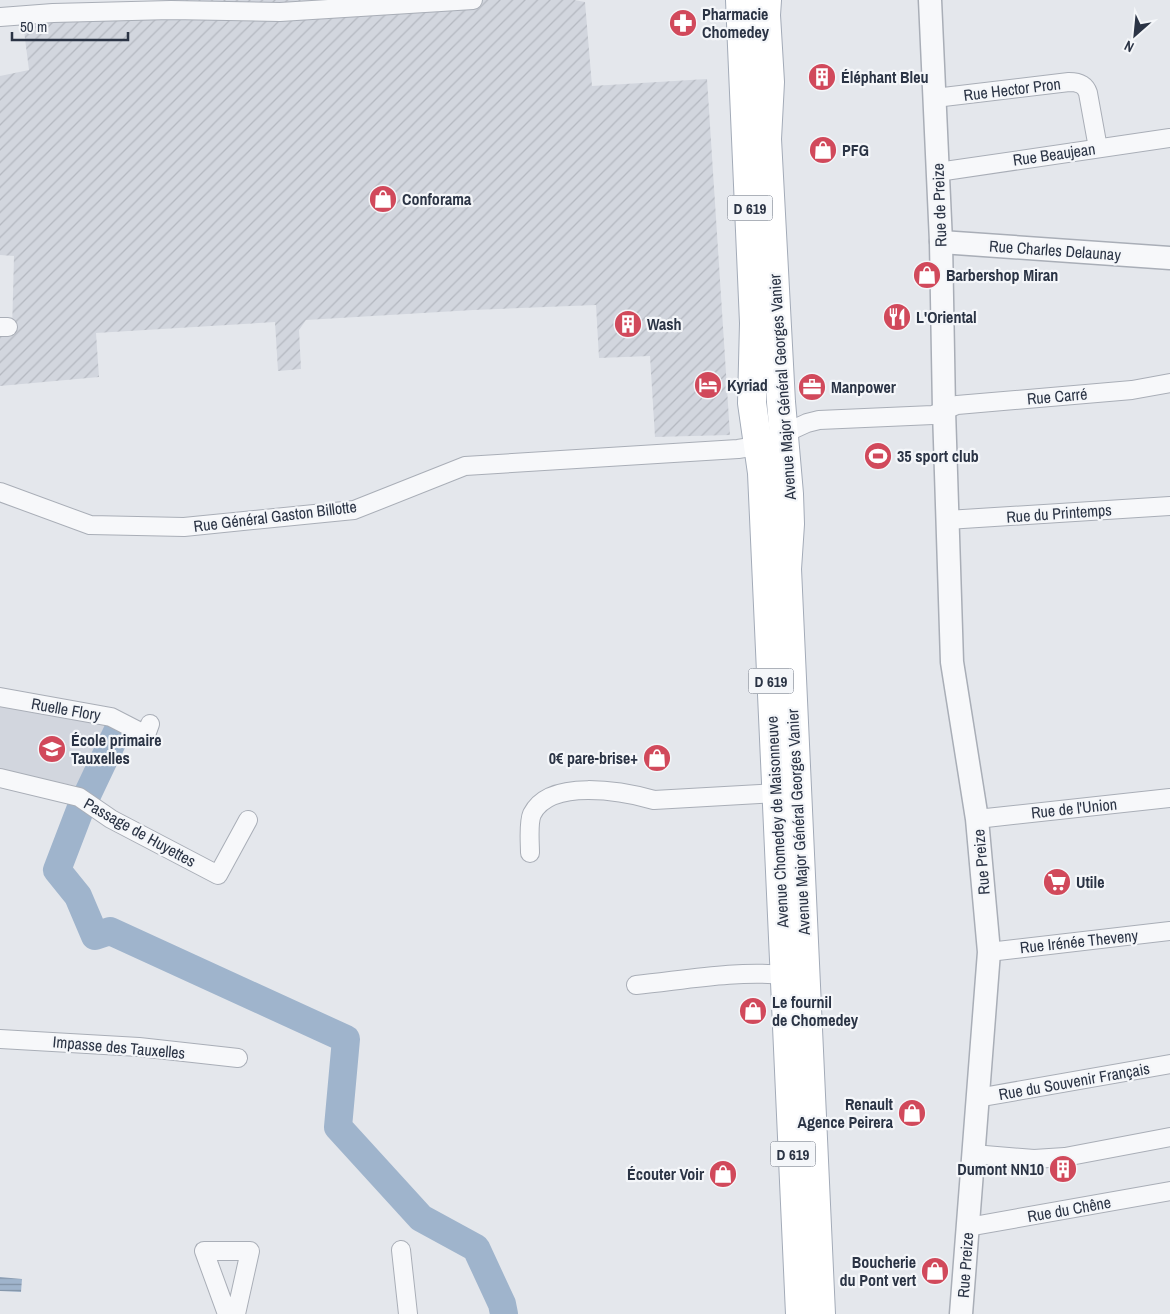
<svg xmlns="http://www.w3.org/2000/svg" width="1170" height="1314" viewBox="0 0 1170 1314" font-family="'Archivo Narrow',sans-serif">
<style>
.built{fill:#d2d6de}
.industrial{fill:url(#industrial-furrows)}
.water{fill:url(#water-rules)}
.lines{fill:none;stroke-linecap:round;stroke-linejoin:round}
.river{stroke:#9fb4cc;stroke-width:28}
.minor-casing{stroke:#a9aeb7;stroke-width:20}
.tertiary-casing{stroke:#a9aeb7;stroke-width:25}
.primary-casing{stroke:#a3abb8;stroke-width:30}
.minor{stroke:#f7f8fa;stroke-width:18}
.tertiary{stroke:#f7f8fa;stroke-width:22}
.primary{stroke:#fff;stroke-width:28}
.labels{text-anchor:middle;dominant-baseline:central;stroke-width:4.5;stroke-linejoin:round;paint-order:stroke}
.shield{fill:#f4f6f9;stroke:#676e7b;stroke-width:1}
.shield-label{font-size:15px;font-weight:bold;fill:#2b3445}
.poi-label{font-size:16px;font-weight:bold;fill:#2b3445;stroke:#f4f6f9;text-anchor:start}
.street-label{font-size:16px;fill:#2b3445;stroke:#f4f6f9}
</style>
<defs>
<pattern id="industrial-furrows" width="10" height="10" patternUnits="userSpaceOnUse" patternTransform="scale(1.25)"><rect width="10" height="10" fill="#d2d6de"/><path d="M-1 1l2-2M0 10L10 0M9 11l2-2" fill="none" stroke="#b4b8c0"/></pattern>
<pattern id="water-rules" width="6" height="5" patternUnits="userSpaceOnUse" patternTransform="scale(1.25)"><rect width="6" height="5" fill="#9fb4cc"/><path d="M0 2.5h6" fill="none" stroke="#8293a7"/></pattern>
</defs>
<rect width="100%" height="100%" fill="#e4e7ec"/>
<!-- built -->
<path class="built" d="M0,698L115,727L86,788L0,770Z"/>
<!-- industrial -->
<path class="industrial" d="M168,0H574L585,2L592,86L707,79L730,435L655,437L650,356L599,358L596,305L473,310L306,320L299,330L301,369L278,371L275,322L96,333L99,377L0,386V332H12L14,256L0,255V76L29,70L23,23L171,15Z"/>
<!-- water -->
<path class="water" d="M0,1277L22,1279L21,1292L0,1291Z"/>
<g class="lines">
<!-- river -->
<path class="river" d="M117,732L80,810L57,870L78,896L95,936L110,931L346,1039L338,1127L421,1218L476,1248L502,1304L504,1314"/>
<defs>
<g id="minor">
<path d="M0,17L53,13L171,10L280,12L473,0"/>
<path d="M935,98L1069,82C1078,82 1085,84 1088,93L1098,148"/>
<path d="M938,172L1170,138"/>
<path d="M0,327H8"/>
<path d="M0,492L90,525L184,527L354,510L465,466L738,449L757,446L807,423L819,420L933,415L957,405L1132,390L1170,383"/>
<path d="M947,520L1170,506"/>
<path d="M0,697L111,717L146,735L150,724"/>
<path d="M0,778L79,797L111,819L218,875L248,820"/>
<path d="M977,819L1170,798"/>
<path d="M530,853C530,843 528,823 532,814C550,778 622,791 654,800L776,793"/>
<path d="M989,952L1170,931"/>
<path d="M636,985C685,980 736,970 785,975"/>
<path d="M0,1039L139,1047L238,1058"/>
<path d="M977,1098L1170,1064"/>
<path d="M973,1154L1034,1159L1065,1157L1170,1137"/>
<path d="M968,1227L1170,1191"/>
<path d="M401,1250L408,1314"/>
<path d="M227,1314L204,1251H250L236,1314"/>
</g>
<g id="tertiary">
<path d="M930,0L941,242L944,410L952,662L977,819L989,952L961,1314"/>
<path d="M941,242L1170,258"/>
</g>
<g id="primary">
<path d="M740,0L754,323L752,403L762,473L800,1314"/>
<path d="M767,0L766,15L770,82L767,139L781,402L789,494L790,524L787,569L821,1314"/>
</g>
</defs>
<!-- minor casing -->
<use href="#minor" class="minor-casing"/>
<!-- tertiary casing -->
<use href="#tertiary" class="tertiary-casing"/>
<!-- primary casing -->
<use href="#primary" class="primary-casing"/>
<!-- minor -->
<use href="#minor" class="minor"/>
<!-- tertiary -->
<use href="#tertiary" class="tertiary"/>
<!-- primary -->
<use href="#primary" class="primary"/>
</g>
<!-- icons -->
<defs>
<symbol id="pharmacy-disc" viewBox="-11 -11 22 22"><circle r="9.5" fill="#d1495b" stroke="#f4f6f9"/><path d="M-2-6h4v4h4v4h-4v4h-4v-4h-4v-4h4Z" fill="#fff"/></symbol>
<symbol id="building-disc" viewBox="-11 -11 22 22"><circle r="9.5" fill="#d1495b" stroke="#f4f6f9"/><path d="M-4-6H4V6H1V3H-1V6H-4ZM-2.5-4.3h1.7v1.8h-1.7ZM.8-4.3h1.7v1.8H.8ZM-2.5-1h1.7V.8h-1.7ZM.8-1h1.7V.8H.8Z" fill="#fff"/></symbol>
<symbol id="shop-disc" viewBox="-11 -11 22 22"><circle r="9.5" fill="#d1495b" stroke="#f4f6f9"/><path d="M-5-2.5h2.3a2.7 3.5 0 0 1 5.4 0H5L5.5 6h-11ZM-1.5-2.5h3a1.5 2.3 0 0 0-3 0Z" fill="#fff"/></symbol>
<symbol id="restaurant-disc" viewBox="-11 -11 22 22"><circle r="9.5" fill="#d1495b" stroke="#f4f6f9"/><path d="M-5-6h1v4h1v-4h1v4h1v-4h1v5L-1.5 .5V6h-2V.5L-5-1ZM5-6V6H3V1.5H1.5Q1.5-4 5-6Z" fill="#fff"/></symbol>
<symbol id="hotel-disc" viewBox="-11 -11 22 22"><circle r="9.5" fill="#d1495b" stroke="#f4f6f9"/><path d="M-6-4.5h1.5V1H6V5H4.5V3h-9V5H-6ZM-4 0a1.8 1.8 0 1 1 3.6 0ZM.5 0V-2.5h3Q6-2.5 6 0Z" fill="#fff"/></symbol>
<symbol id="office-disc" viewBox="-11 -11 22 22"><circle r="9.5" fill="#d1495b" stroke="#f4f6f9"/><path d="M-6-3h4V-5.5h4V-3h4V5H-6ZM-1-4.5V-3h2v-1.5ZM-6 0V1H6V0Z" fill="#fff"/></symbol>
<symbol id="stadium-disc" viewBox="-11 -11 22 22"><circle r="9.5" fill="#d1495b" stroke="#f4f6f9"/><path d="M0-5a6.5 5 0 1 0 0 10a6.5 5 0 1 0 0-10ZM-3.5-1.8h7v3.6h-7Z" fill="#fff"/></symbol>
<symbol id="school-disc" viewBox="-11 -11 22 22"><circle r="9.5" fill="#d1495b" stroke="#f4f6f9"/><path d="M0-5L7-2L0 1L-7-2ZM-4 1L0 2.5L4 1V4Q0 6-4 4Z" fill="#fff"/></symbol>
<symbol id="supermarket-disc" viewBox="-11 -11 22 22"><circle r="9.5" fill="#d1495b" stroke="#f4f6f9"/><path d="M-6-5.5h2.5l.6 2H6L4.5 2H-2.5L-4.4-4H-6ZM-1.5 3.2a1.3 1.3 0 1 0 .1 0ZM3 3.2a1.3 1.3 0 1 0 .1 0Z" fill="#fff"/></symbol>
</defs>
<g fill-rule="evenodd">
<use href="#pharmacy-disc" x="667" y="7" width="32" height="32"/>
<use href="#building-disc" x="806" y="61" width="32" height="32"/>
<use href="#shop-disc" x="807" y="134" width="32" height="32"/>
<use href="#shop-disc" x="367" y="183" width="32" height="32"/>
<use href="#shop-disc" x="911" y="259" width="32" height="32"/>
<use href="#restaurant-disc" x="881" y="301" width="32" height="32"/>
<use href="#building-disc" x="612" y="308" width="32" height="32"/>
<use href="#hotel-disc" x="692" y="369" width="32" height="32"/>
<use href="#office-disc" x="796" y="371" width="32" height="32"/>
<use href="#stadium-disc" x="862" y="440" width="32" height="32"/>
<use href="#school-disc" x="36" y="733" width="32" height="32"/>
<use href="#shop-disc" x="641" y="742" width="32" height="32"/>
<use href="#supermarket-disc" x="1041" y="866" width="32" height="32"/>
<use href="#shop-disc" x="737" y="995" width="32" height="32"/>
<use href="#shop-disc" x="896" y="1097" width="32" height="32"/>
<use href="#building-disc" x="1047" y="1153" width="32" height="32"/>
<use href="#shop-disc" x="707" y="1158" width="32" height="32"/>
<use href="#shop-disc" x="919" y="1255" width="32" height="32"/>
</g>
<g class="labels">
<!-- shield labels -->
<g class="shield">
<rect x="727.5" y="195.5" width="45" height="25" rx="4"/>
<rect x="748.5" y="668.5" width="45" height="25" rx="4"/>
<rect x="770.5" y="1141.5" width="45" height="25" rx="4"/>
</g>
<g class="shield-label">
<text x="750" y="208">D 619</text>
<text x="771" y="681">D 619</text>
<text x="793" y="1154">D 619</text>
</g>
<!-- poi labels -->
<g class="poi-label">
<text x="702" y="14">Pharmacie<tspan x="702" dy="18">Chomedey</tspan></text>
<text x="841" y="77">Éléphant Bleu</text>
<text x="842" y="150">PFG</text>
<text x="402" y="199">Conforama</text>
<text x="946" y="275">Barbershop Miran</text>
<text x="916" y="317">L'Oriental</text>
<text x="647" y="324">Wash</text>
<text x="727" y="385">Kyriad</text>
<text x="831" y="387">Manpower</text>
<text x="897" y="456">35 sport club</text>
<text x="71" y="740">École primaire<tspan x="71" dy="18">Tauxelles</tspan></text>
<text x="638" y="758" text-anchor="end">0€ pare-brise+</text>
<text x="1076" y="882">Utile</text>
<text x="772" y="1002">Le fournil<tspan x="772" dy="18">de Chomedey</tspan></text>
<text x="893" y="1104" text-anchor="end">Renault<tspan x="893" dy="18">Agence Peirera</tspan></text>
<text x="1044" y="1169" text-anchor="end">Dumont NN10</text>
<text x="704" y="1174" text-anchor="end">Écouter Voir</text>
<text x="916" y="1262" text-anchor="end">Boucherie<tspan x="916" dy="18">du Pont vert</tspan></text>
</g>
<!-- street labels -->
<g class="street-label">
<text transform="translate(1012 89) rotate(-7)">Rue Hector Pron</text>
<text transform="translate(1054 154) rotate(-8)">Rue Beaujean</text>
<text transform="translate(939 205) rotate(-92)">Rue de Preize</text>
<text transform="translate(1055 250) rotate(4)">Rue Charles Delaunay</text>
<text transform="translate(782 387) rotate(-94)">Avenue Major Général Georges Vanier</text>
<text transform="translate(1057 396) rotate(-5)">Rue Carré</text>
<text transform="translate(1059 513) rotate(-4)">Rue du Printemps</text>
<text transform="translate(275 516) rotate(-7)">Rue Général Gaston Billotte</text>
<text transform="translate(66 709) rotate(10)">Ruelle Flory</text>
<text transform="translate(1074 808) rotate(-6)">Rue de l'Union</text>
<text transform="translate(777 822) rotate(-93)">Avenue Chomedey de Maisonneuve</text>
<text transform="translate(798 822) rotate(-93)">Avenue Major Général Georges Vanier</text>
<text transform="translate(140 832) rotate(29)">Passage de Huyettes</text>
<text transform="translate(981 862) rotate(-95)">Rue Preize</text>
<text transform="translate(1079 941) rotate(-6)">Rue Irénée Theveny</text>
<text transform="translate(119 1047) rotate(5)">Impasse des Tauxelles</text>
<text transform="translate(1074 1081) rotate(-10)">Rue du Souvenir Français</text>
<text transform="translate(1069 1209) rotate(-10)">Rue du Chêne</text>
<text transform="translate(965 1265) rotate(-86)">Rue Preize</text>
</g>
</g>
<!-- north arrow -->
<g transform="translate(1135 35) rotate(207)" stroke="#f4f6f9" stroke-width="4" paint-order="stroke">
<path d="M0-4L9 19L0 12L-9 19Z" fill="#2b3445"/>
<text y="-8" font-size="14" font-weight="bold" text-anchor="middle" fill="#2b3445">N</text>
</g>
<!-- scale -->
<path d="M12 32v8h116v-8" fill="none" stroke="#2b3445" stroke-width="2.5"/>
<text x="20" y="32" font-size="15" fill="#2b3445" stroke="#f4f6f9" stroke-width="4" paint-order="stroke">50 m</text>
</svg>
